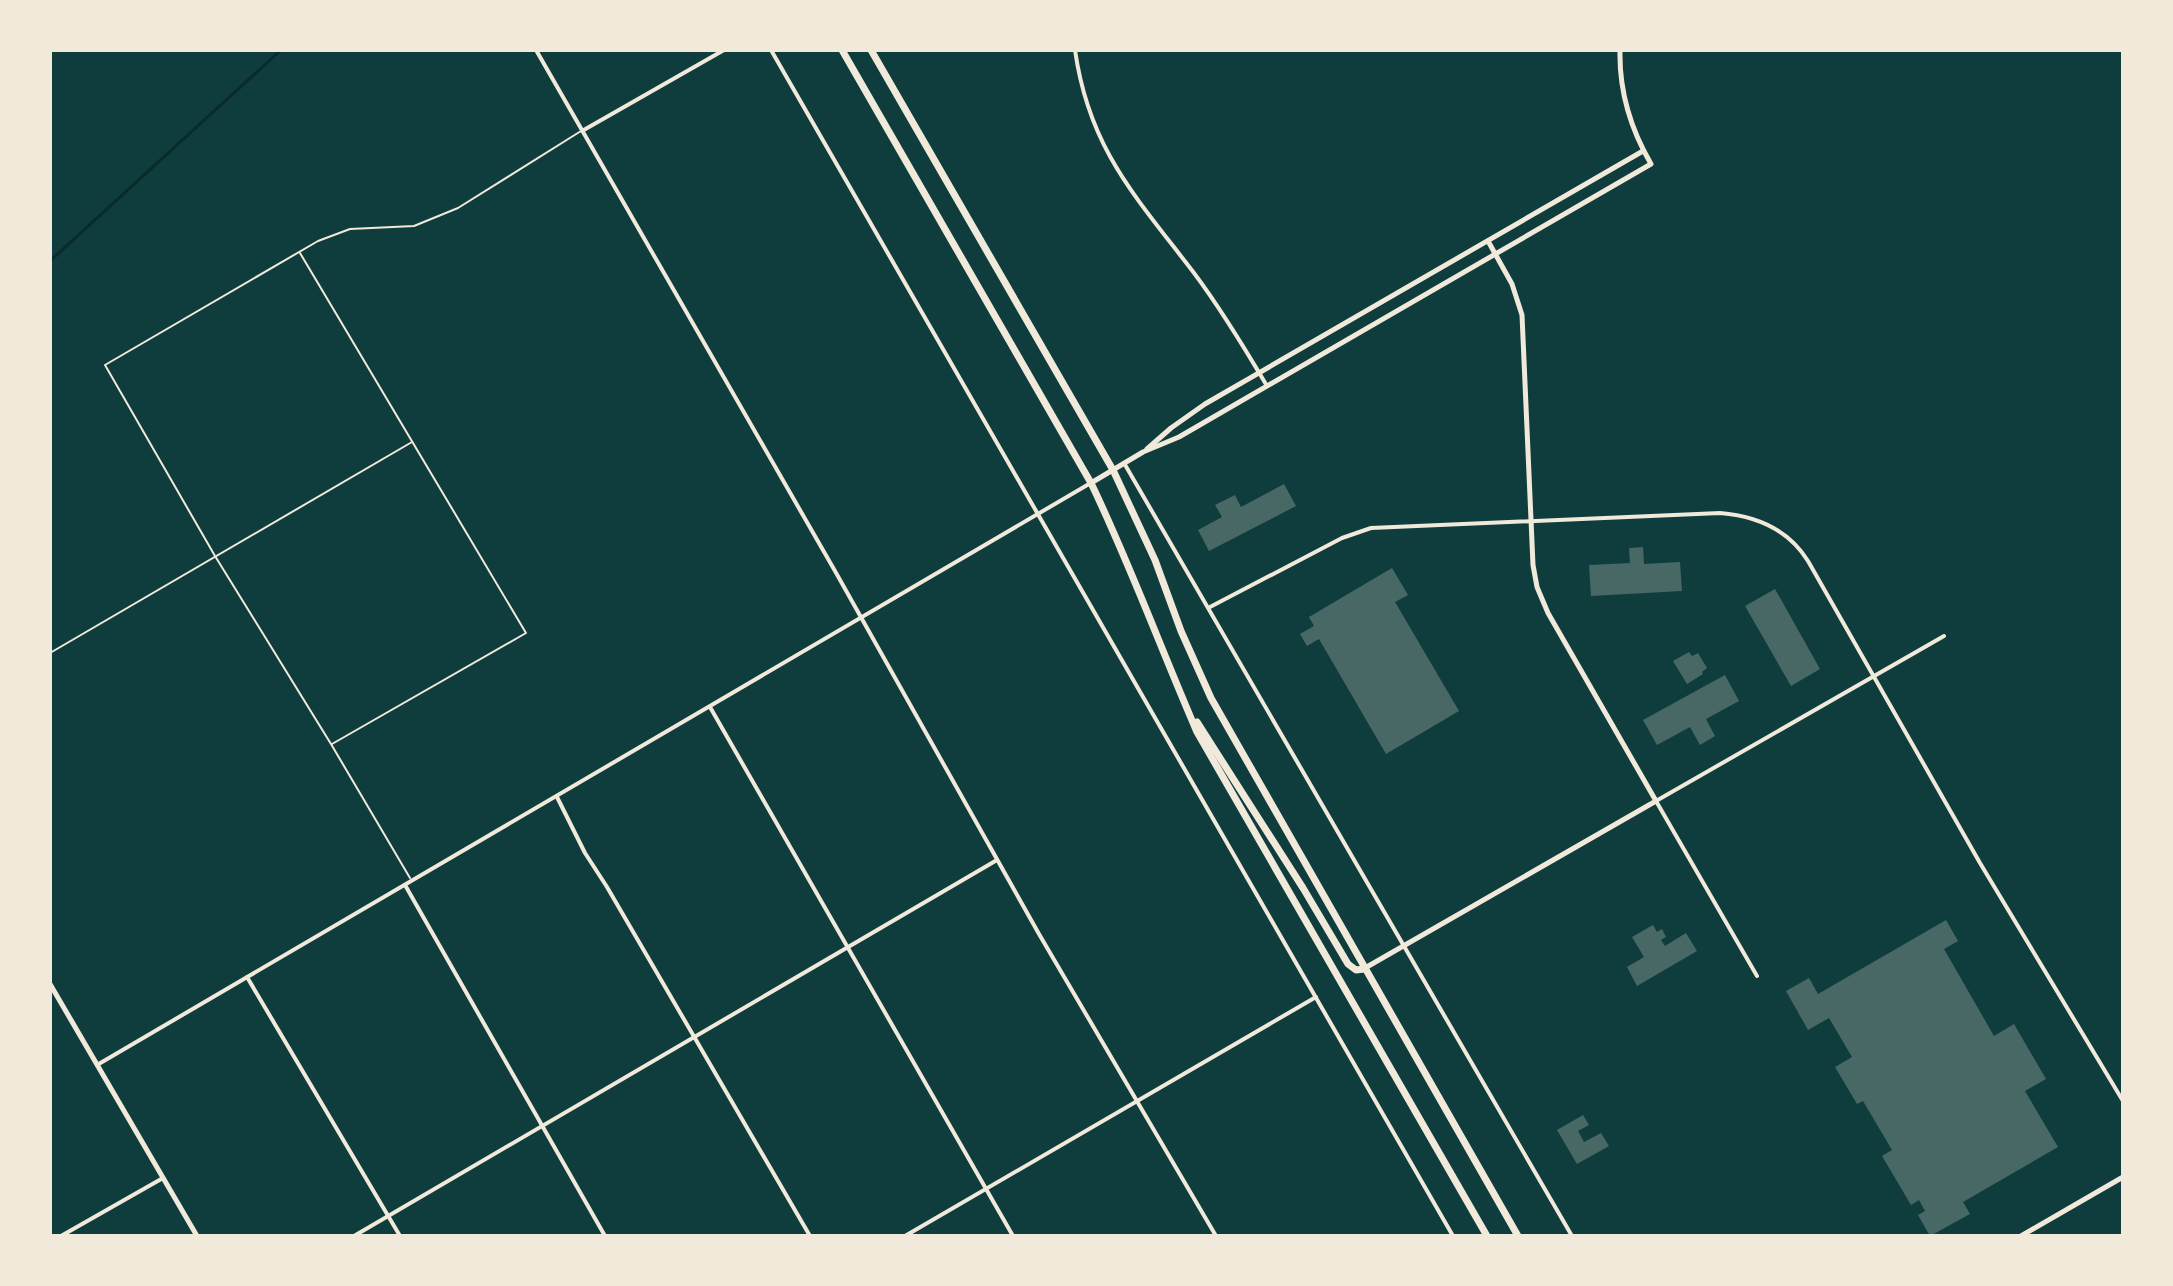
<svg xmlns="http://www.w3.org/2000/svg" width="2173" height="1286" viewBox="0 0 2173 1286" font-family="'Golos Text',sans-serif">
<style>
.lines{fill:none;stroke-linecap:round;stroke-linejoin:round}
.stream{stroke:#0a2a2b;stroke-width:3}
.building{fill:#486865}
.service{stroke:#f1e9da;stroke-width:2}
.minor{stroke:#f1e9da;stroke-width:4}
.tertiary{stroke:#f1e9da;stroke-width:5}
.trunk{stroke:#f1e9da;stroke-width:7}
</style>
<rect width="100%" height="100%" fill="#0f3d3e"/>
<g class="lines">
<!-- stream -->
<path class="stream" d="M50,261L281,50"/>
</g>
<!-- building -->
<g class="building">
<path d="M1284,484L1296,506L1209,551L1198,530L1222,517L1215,505L1235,495L1241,507Z"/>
<path d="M1643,547L1644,564L1680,562L1682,591L1591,596L1589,565L1630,563L1629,548Z"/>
<path d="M1392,568L1408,595L1395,602L1459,711L1386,754L1319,639L1307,646L1300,634L1314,626L1309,617Z"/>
<path d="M1775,589L1820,669L1791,686L1745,606Z"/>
<path d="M1689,652L1692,656L1698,653L1707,668L1702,672L1703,674L1687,684L1673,661Z"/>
<path d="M1725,675L1739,701L1706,719L1715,736L1700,745L1690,727L1657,745L1643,720Z"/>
<path d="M1946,920L1958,941L1944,949L1994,1036L2014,1024L2046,1079L2025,1091L2058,1147L1963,1202L1970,1214L1930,1236L1918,1215L1925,1211L1919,1200L1911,1205L1882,1156L1892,1150L1863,1101L1857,1104L1835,1067L1852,1057L1829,1018L1808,1030L1786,991L1809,978L1818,994Z"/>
<path d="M1653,925L1657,932L1662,929L1666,937L1661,940L1665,946L1686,933L1697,951L1637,986L1627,967L1644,957L1632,937Z"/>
<path d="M1583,1115L1589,1125L1578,1131L1584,1142L1601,1133L1609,1146L1577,1164L1557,1130Z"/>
</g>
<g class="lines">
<!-- service -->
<g class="service">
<path d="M300,253L526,633L332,744"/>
<path d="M50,653L412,442"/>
<path d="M410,878L331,744L215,556L105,365L318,241L350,229L414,226L458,208L581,131"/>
</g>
<!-- minor -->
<g class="minor">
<path d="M536,50L835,571L1039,934L1216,1236"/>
<path d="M771,50L1453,1236"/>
<path d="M1075,50C1089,149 1136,197 1194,273C1221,309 1244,347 1267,386"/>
<path d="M582,131L724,50"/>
<path d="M1124,463L1572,1236"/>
<path d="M1210,607L1342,538L1371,528L1720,513C1757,516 1788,529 1808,561L1980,863L2123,1101"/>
<path d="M710,707L1013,1236"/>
<path d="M557,797L585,853L607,887L810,1236"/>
<path d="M405,885L605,1236"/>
<path d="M1757,976L1656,801L1944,636"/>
<path d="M247,977L400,1236"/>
<path d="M97,1065L1089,484"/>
<path d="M61,1236L163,1178"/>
<path d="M354,1236L997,860"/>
<path d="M905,1236L1316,997"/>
</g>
<!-- tertiary -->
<g class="tertiary">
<path d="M1147,449L1171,428L1205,404L1643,151"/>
<path d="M1091,483L1143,452L1179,437L1651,164C1630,128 1619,92 1620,50"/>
<path d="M1365,968L1656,801L1548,613L1537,587L1533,565L1522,315L1512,284L1488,241"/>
<path d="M50,984L197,1236"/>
<path d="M2021,1236L2123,1177"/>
</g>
<!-- trunk -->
<g class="trunk">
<path d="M842,50L1091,483C1130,564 1161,649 1197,732L1487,1236"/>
<path d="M871,50L1113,470L1155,560L1181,631L1211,698L1518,1236"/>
<path d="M1197,722L1303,888L1348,964L1356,970L1364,969"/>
</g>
</g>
<!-- border -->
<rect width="2173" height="1286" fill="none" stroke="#f1e9da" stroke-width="104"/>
</svg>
